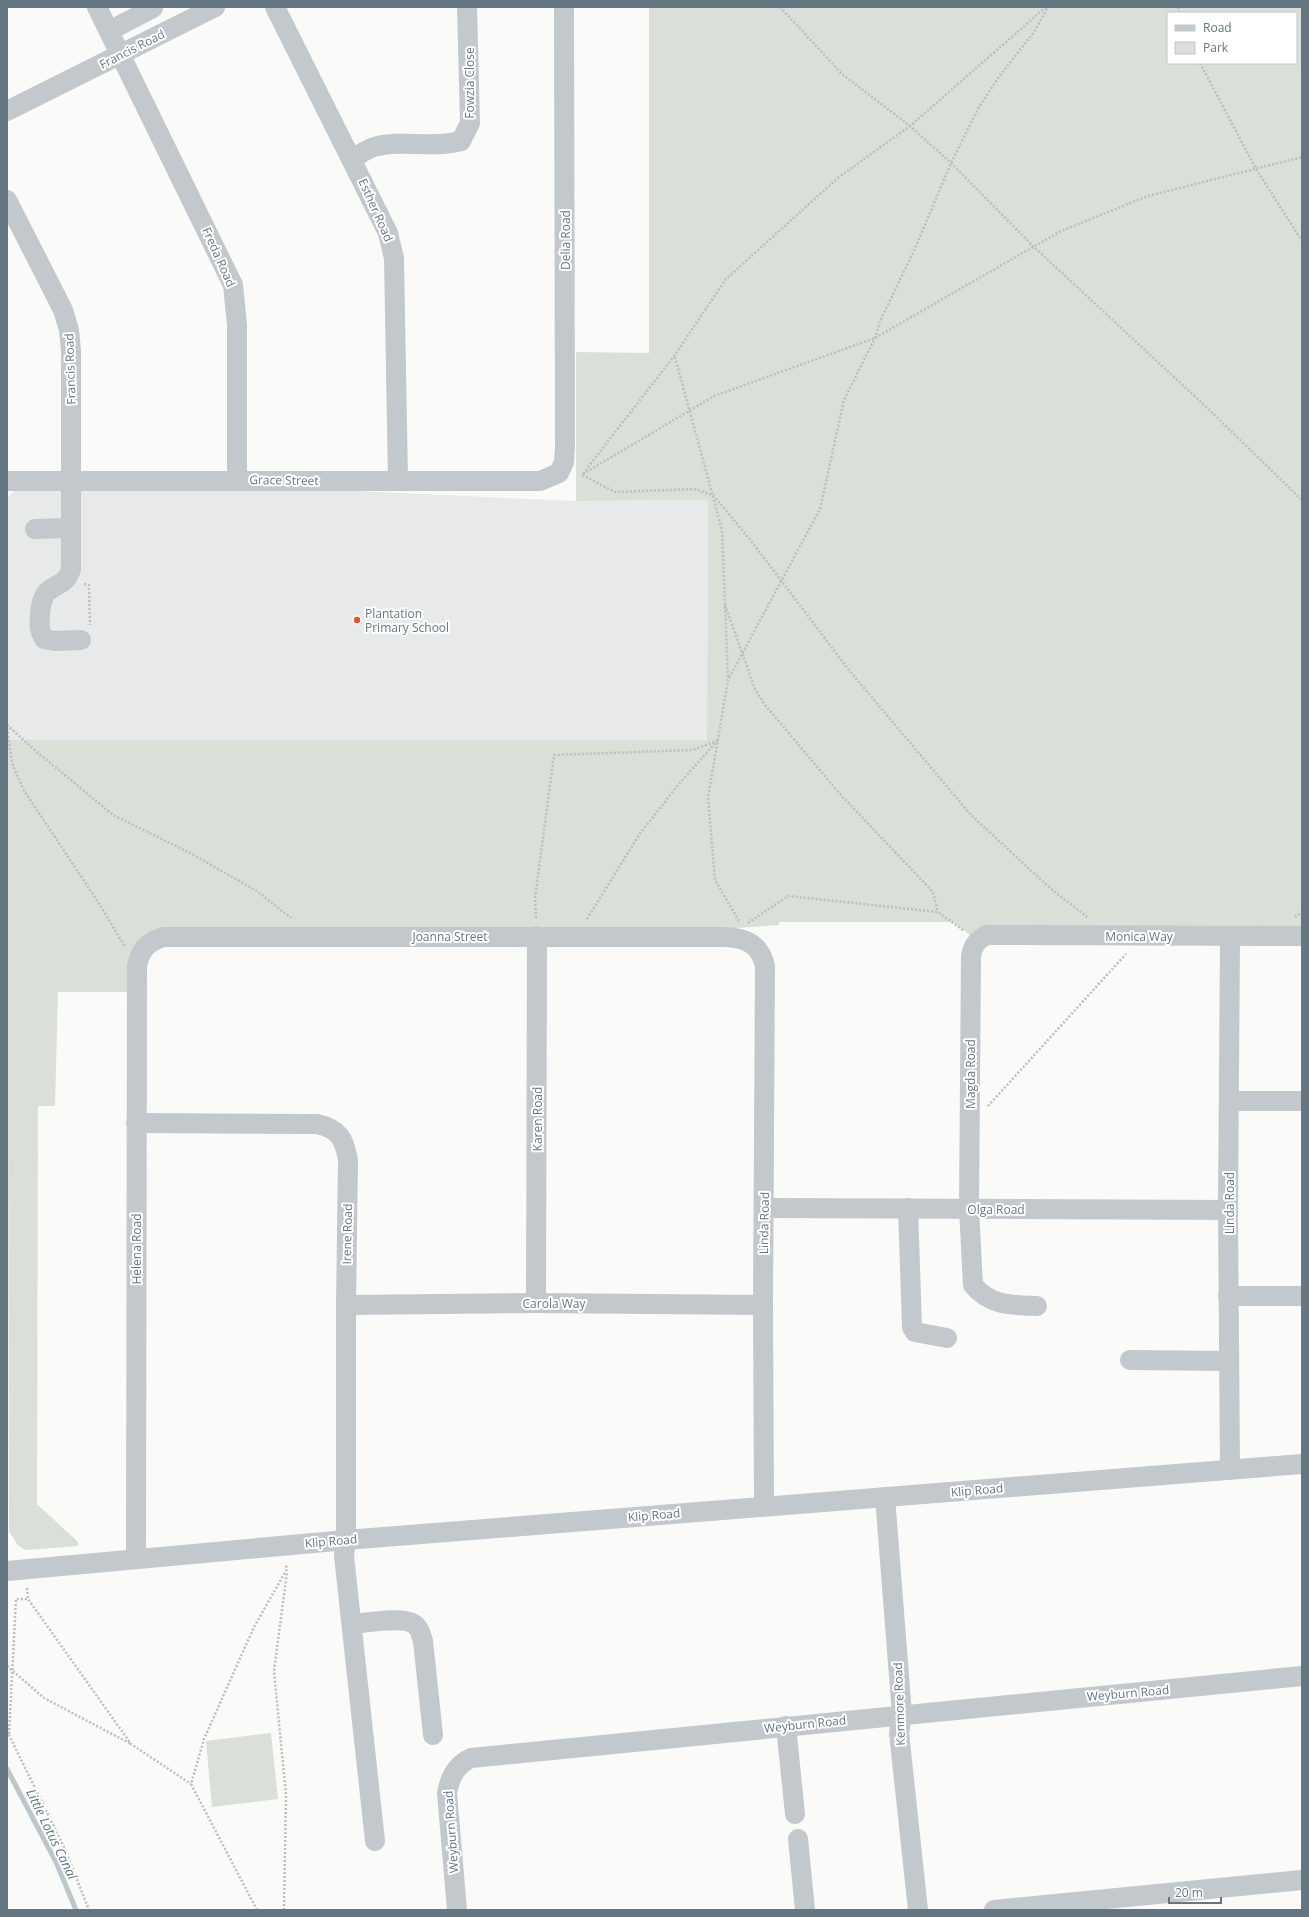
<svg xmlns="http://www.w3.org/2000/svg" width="1309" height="1917" viewBox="0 0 1309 1917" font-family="'Open Sans',sans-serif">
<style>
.built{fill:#e8e9e9}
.green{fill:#dadfd7;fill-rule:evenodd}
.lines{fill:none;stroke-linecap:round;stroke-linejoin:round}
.stream{stroke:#bbc7cb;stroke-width:5}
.path{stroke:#bbbfc2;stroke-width:2.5;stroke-dasharray:2 2;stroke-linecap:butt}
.minor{stroke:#c3c8cc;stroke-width:20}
.poi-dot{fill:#e4572e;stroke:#fff;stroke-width:1.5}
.labels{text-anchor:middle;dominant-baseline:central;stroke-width:4;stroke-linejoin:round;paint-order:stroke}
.street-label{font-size:12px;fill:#657683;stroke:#fff}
.poi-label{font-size:12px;fill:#657683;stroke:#fff;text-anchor:start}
.water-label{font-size:13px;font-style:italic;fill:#60757c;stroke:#fff}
</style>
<rect width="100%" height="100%" fill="#fafaf8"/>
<!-- built -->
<path class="built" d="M16,489L356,491L576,501L708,500L707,740H7V498Z"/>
<!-- green -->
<g class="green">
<path d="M649,7H1302V931L974,938L953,922H779V925L738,928H165L129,992H58L55,1106H38L37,1504L78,1542V1546L27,1550C14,1546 17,1540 9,1532L7,740H707L708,500L576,501V352L649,353ZM1168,13H1296V63H1168Z"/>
<path d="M271,1733L278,1799L212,1807L206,1741Z"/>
</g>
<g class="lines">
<!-- stream -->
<path class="stream" d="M7,1769L56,1862L76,1910"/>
<!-- path -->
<g class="path">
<path d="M780,7L842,74L910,126L951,163L1034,247L1202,403L1302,500"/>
<path d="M1046,7L910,126L839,177L726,279L674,356L582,475L615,492L694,489L713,495L752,542L848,669L971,815L1050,888L1087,917"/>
<path d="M1178,7L1180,13"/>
<path d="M1200,63L1256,169L1302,241"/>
<path d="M675,357L722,530L728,679"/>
<path d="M583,474L714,396L875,338L1061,231L1148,196L1302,157"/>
<path d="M84,584L89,585L90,625"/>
<path d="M725,605L755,689L765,705L840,794L933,892L938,912"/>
<path d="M7,725L38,753L113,815L190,853L257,891L291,918"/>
<path d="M7,728L12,763L23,789L102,908L125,947"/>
<path d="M1295,917L1302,912"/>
<path d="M536,918L535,898L554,755L692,750L717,741L678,785L639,835L587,919"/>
<path d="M739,921L715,880L708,798L728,680L820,509L844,400L875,338L880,321L913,253L951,163L978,109L998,78L1034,32L1048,7"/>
<path d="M748,923L788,896L938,912L964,931"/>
<path d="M988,1106L1126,954"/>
<path d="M27,1588L28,1599L131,1744L191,1784"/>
<path d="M7,1666L44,1698L131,1744"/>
<path d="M7,1731L64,1847L89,1910"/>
<path d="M9,1734L16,1599H28"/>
<path d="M257,1910L191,1784L204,1739L254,1627L287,1569L286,1565"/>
<path d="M284,1910L286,1795L274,1671L287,1572"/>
</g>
<!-- minor -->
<g class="minor">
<path d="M97,7L233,285L237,325V480"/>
<path d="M275,7L388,233L394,258L398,481"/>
<path d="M109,31L153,8"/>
<path d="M7,111L215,7"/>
<path d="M352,159C359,155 367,149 374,147C401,139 432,149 461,141L470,123L467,7"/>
<path d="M7,200L63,310L69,330L71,351V569C64,594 42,577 40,615C39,624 39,630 44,639L55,641L81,640"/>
<path d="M7,481H540L559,473L564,462L565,447L564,7"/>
<path d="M35,529L70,528"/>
<path d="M1230,1101H1302"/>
<path d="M136,1123L317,1124C339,1129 344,1138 348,1160L346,1305V1540L344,1556L375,1841"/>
<path d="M764,1208L1228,1210"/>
<path d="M908,1208L912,1327L915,1332L947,1338"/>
<path d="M1228,1296H1302"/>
<path d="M536,1303L537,936"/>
<path d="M346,1305L536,1303L763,1305"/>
<path d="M1037,1306C1012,1305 990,1306 973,1285L969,1209L971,956C973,945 977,940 987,935L1302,936"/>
<path d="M1130,1360L1229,1361"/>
<path d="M1230,1470L1228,1210L1230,937"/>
<path d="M885,1497L902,1714L899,1733L918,1910"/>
<path d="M136,1559L137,966C140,950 148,941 164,937H725C746,938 760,944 765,966L763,1305L764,1506"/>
<path d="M7,1571L346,1540L1302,1464"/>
<path d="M352,1624C367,1623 402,1616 414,1624C420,1628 421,1635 423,1641L433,1735"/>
<path d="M786,1726L795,1814"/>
<path d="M798,1839L805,1910"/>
<path d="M457,1910L447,1793C450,1777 456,1765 471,1758L1302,1676"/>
<path d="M994,1910L1302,1880"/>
</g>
</g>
<!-- markers -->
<circle class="poi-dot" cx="357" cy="620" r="4"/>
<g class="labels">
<!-- street labels -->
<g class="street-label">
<text transform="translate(132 49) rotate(-27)">Francis Road</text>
<text transform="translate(469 83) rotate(-90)">Fowzia Close</text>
<text transform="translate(376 210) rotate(66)">Esther Road</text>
<text transform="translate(565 240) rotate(-90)">Delia Road</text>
<text transform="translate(219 257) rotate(66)">Freda Road</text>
<text transform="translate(70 369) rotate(-92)">Francis Road</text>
<text transform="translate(284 480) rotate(1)">Grace Street</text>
<text x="450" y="936">Joanna Street</text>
<text x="1139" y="936">Monica Way</text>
<text transform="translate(970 1074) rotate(-90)">Magda Road</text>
<text transform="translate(537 1119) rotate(-90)">Karen Road</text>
<text transform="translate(1229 1203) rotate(-90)">Linda Road</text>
<text x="996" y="1209">Olga Road</text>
<text transform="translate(764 1223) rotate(-89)">Linda Road</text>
<text transform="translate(347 1234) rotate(-89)">Irene Road</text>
<text transform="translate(136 1249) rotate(-90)">Helena Road</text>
<text x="554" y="1303">Carola Way</text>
<text transform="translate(977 1490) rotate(-5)">Klip Road</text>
<text transform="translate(654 1515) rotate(-5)">Klip Road</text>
<text transform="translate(331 1541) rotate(-5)">Klip Road</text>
<text transform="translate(1128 1693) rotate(-5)">Weyburn Road</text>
<text transform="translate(899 1704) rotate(-92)">Kenmore Road</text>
<text transform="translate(805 1724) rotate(-6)">Weyburn Road</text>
<text transform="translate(451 1832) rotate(-94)">Weyburn Road</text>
</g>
<!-- poi labels -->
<g class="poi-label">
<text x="365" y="613">Plantation<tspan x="365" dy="14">Primary School</tspan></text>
</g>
<!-- water labels -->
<g class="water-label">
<text transform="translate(52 1834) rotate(64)">Little Lotus Canal</text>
</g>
</g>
<!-- border -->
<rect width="1309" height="1917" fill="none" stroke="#657683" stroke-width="16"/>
<!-- legend -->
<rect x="1167" y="12" width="130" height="52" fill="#ffffff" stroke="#c1c8cd"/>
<rect x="1175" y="25" width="20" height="6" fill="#c3c8cc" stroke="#c1c8cd"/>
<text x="1203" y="32" font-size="12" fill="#657683">Road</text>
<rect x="1175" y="42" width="20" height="12" fill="#dadfd7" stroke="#c1c8cd"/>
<text x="1203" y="52" font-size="12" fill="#657683">Park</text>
<!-- scale -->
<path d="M1169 1897v6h52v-6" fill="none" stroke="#657683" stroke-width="2"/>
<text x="1175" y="1897" font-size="12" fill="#657683" stroke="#ffffff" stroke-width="3" paint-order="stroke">20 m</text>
</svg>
